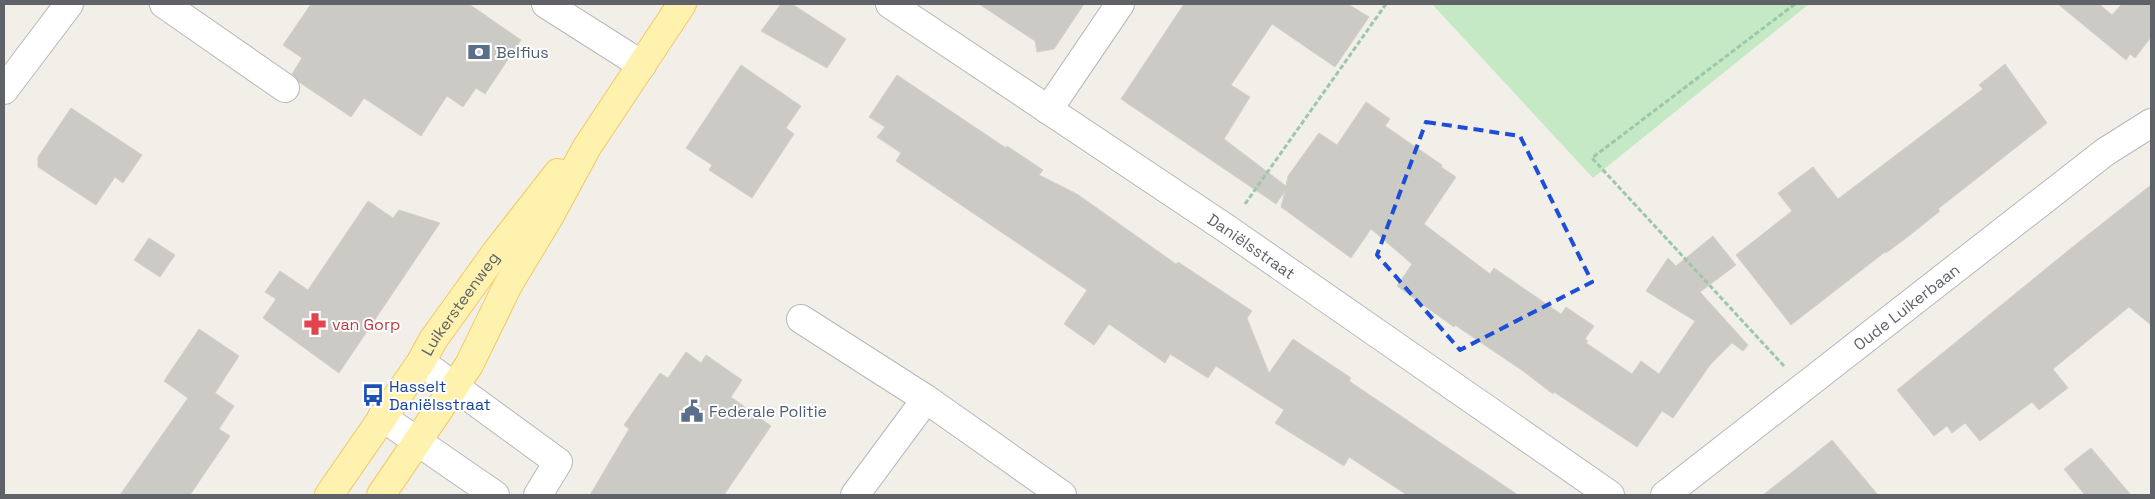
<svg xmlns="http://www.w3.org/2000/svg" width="2155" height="499" viewBox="0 0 2155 499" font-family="'Space Grotesk',sans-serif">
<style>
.green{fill:#c5e8c5}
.building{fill:#cccac5;stroke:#d6d1c6}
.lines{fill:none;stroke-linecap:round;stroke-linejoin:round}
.minor-casing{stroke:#b5b8bc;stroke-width:30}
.major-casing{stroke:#f2c960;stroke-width:30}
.path{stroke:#9cc7a9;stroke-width:3;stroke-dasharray:5 2.5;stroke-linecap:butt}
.minor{stroke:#fff;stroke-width:28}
.major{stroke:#fff2af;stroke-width:28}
.marked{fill:none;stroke:#1d4ed8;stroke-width:4;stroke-dasharray:10 6;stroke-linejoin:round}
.labels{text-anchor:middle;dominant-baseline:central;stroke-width:4;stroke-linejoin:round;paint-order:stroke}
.service-label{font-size:16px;fill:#4e5e75;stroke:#fff;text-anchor:start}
.street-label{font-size:16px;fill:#5f6368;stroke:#fff}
.health-label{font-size:16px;fill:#be3a42;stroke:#fff;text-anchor:start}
.transit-label{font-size:16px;fill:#164399;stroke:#fff;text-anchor:start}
</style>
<rect width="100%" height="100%" fill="#f1efe8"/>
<!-- green -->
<path class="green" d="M1432,4H1809L1593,178Z"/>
<!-- building -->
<g class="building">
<path d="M311,4H469L521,40L485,94L476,88L463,107L447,96L421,136L364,98L351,117L299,82L292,74L302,58L283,45Z"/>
<path d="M781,4H792L846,39L827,68L761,31Z"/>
<path d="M979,4H1084L1054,49L1037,52L1035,41Z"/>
<path d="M1184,4H1348L1369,17L1335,67L1272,24L1231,85L1250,97L1224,139L1286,186L1288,176L1319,133L1337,145L1366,102L1390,119L1385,126L1442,165L1441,167L1456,177L1424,224L1490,274L1494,268L1561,314L1566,307L1594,326L1585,339L1588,341L1586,343L1632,374L1641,361L1659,374L1695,321L1646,291L1668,258L1676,266L1713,236L1736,265L1700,292L1748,345L1743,351L1732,343L1710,365L1673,418L1662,411L1637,447L1554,392L1553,394L1523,371L1455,325L1454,327L1397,286L1412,264L1371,229L1351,258L1281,207L1285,191L1276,204L1121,99Z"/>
<path d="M2058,4H2099L2112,15L2122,4H2151V37L2135,58L2130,54L2126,60Z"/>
<path d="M2005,64L2047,123L1938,209L1940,211L1910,235L1886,253L1885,252L1791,325L1736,255L1792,211L1778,193L1813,167L1838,199L1983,89L1979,85Z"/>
<path d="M741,65L801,106L786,128L794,134L752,198L709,170L712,165L686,148Z"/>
<path d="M897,75L1006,148L1007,146L1043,170L1039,175L1077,194L1176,264L1178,262L1252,311L1247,318L1269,373L1293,339L1351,378L1349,381L1518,495H1407L1349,457L1344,466L1275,423L1284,410L1216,366L1208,378L1170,354L1165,363L1109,324L1094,345L1064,324L1087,290L896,161L901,153L877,137L885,127L869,117Z"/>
<path d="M71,108L142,155L123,183L115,177L96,205L38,167V157Z"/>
<path d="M2151,185V325L2129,307L2053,369L2068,388L2039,410L2032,402L1980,441L1965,423L1952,433L1947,426L1934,436L1897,390L2075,245Z"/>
<path d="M368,201L393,218L399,210L440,223L339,373L263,318L276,299L265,292L280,271L308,290Z"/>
<path d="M149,238L175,255L160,277L134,260Z"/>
<path d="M199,329L239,356L215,393L234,406L219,429L230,436L190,495H120L188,398L164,381Z"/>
<path d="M686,352L701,363L706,355L742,380L731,397L771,426L724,495H590L629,429L624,425L660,373L668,378Z"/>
<path d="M1832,440L1878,495H1763L1810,458Z"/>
<path d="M2091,448L2131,495H2085L2064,469Z"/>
</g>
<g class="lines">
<defs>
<g id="minor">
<path d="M164,4L285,88"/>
<path d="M546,4L642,65"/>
<path id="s1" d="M890,4L1227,229L1610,495"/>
<path d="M4,90L69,4"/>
<path d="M1048,110L1120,4"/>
<path d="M801,319L926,399L1062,495"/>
<path d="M421,362L558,462L538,495"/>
<path d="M382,417L495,495"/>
<path d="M855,495L926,399"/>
<path id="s2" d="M1665,495L2105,152L2151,123"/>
</g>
<g id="major">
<path id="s3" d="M329,495L421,362L433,340L497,251L558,173"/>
<path d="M381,495L469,365L508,285L549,217L587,147L682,4"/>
</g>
</defs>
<!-- minor casing -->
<use href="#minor" class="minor-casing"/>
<!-- major casing -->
<use href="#major" class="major-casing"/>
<!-- path -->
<g class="path">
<path d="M1245,204L1386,4"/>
<path d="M1784,366L1592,158L1795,4"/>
</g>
<!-- minor -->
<use href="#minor" class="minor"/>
<!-- major -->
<use href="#major" class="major"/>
</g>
<!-- marked area -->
<path class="marked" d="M1426,122L1520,136L1592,282L1460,350L1377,255Z"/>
<!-- icons -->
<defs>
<symbol id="bank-bare" viewBox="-9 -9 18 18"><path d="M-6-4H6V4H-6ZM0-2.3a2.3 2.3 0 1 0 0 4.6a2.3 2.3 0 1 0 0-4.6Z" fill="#5c6f8a" stroke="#fff" stroke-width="2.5" paint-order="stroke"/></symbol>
<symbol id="pharmacy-bare" viewBox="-9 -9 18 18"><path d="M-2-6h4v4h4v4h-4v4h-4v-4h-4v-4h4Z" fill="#e0444e" stroke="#fff" stroke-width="2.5" paint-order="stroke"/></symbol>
<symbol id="bus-bare" viewBox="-9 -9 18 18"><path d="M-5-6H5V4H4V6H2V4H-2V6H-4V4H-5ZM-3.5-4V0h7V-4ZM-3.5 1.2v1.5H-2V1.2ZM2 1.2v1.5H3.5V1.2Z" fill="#1a4fb4" stroke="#fff" stroke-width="2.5" paint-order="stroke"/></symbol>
<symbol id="civic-bare" viewBox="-9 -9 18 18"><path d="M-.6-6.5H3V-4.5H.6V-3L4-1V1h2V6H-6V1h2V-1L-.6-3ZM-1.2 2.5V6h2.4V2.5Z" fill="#5c6f8a" stroke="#fff" stroke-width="2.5" paint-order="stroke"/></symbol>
</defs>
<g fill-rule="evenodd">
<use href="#bank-bare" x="463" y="36" width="32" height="32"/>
<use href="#pharmacy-bare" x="299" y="308" width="32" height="32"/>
<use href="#bus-bare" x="357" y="379" width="32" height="32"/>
<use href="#civic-bare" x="676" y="395" width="32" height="32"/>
</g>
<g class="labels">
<!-- service labels -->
<g class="service-label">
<text x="496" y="52">Belfius</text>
<text x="709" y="411">Federale Politie</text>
</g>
<!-- street labels -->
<g class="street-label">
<text stroke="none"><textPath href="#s1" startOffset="435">Daniëlsstraat</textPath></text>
<text stroke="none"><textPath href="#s3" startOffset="232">Luikersteenweg</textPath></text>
<text stroke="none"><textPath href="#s2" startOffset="306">Oude Luikerbaan</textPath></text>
</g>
<!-- health labels -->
<g class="health-label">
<text x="332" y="324">van Gorp</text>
</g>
<!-- transit labels -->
<g class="transit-label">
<text x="389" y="386">Hasselt<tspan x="389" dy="18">Daniëlsstraat</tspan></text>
</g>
</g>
<!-- border -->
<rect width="2155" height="499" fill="none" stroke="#5f6368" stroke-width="10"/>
</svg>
